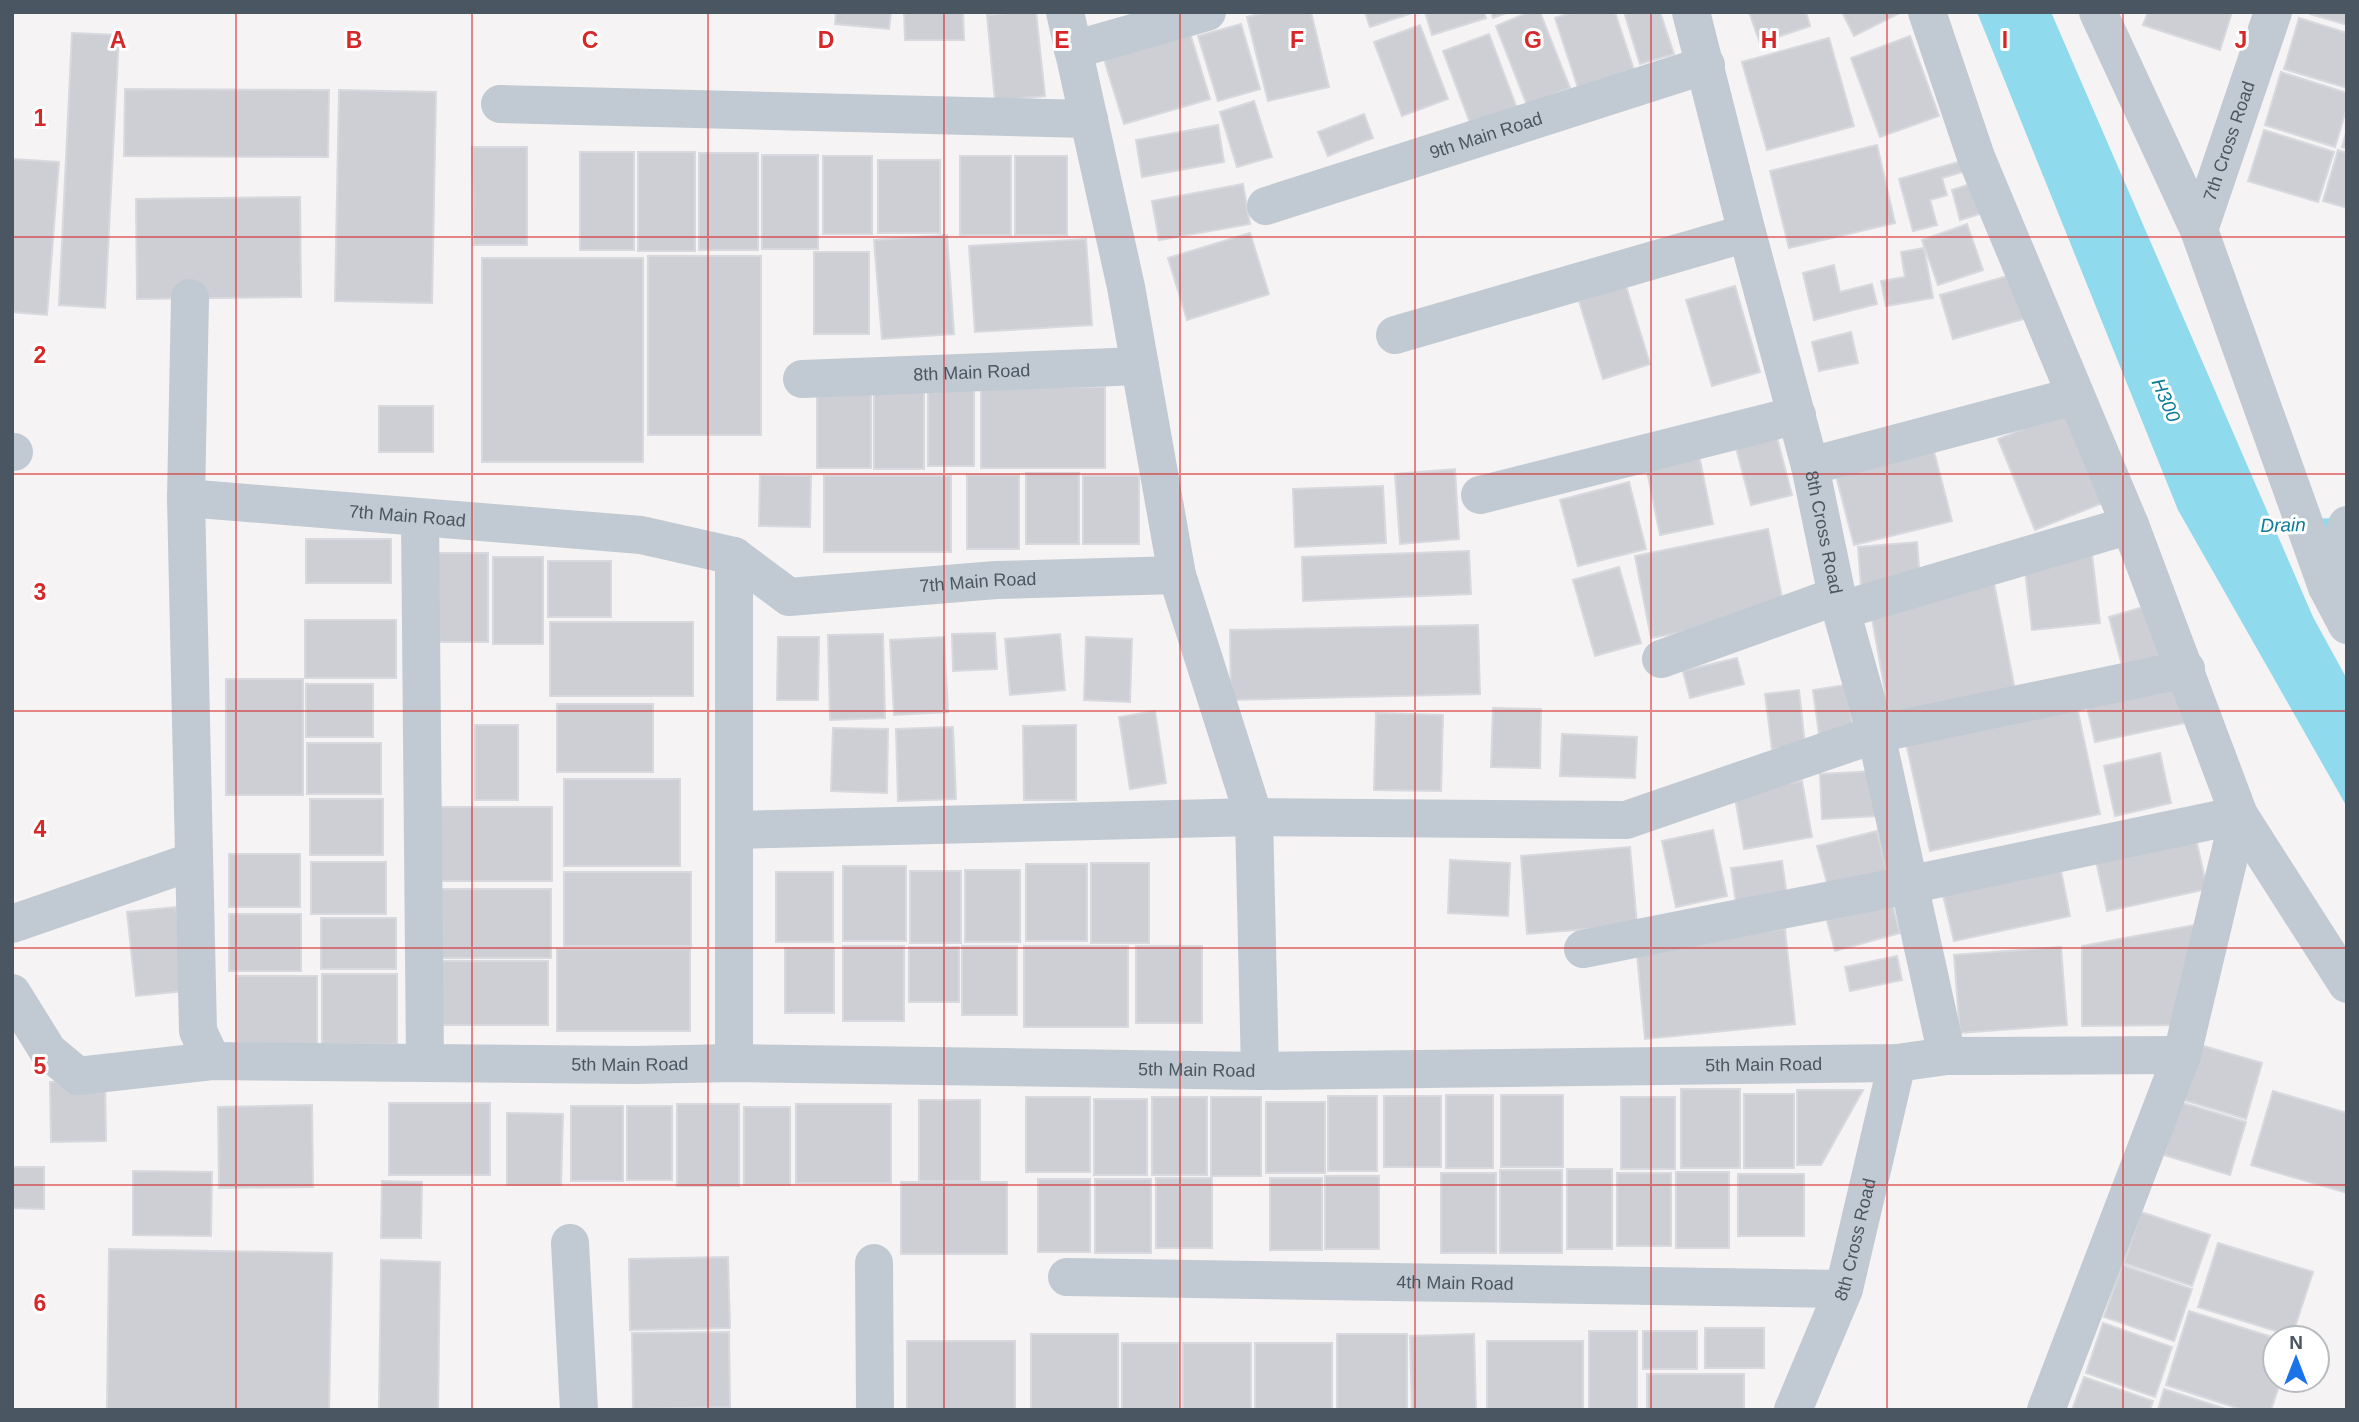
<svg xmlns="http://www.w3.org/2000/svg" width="2359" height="1422" viewBox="0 0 2359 1422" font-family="Helvetica,sans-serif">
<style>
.water{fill:#90daee}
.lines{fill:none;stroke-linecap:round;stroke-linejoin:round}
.stream{stroke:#90daee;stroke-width:12}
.building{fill:#cdcfd5;stroke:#d7d9de;stroke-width:2}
.minor{stroke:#c1cad2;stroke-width:38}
.grid{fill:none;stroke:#d62828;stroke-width:2;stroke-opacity:0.55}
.labels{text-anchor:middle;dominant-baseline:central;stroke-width:6;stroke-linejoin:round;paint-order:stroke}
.street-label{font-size:18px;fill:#4a5661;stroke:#fff}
.water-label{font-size:19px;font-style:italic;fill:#0c7c9b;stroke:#fff}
.grid-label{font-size:23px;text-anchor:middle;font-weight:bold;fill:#d62828;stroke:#fff;stroke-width:6;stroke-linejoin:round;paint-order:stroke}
</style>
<rect width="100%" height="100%" fill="#f5f3f3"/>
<!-- water -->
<path class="water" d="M1977,12H2051L2313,617L2347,679V807L2178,510Z"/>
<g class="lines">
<!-- stream -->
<path class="stream" d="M2256,526L2343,524"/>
</g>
<!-- building -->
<g class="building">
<path d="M836,12H891L889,29L835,24Z"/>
<path d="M904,12H963L964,40H905Z"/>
<path d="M1018,12H1036L1045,96L995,101L987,15Z"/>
<path d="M1267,12H1311L1329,87L1268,101L1247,17Z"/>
<path d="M1365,12H1411L1412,13L1370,27Z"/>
<path d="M1425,12H1484L1486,18L1432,35Z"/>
<path d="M1491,12H1509L1493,18Z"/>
<path d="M1529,12H1540L1570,88L1527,105L1496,26Z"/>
<path d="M1573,12H1615L1636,76L1580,94L1555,18Z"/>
<path d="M1624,12H1660L1674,54L1640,64Z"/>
<path d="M1749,12H1806L1810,26L1760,43Z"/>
<path d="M1842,12H1900V13L1854,36Z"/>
<path d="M2148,12H2232L2220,50L2143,25Z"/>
<path d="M2310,12H2347V25L2310,14Z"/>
<path d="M2299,18L2347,33V88L2284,69Z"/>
<path d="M1241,24L1260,89L1218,101L1198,36Z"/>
<path d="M1420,25L1448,99L1402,116L1374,42Z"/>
<path d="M72,33L119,35L105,308L59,305Z"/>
<path d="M1190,33L1210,99L1124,124L1104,59Z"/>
<path d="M1489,34L1518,111L1472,128L1443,51Z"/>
<path d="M1910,36L1939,116L1880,137L1851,58Z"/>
<path d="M1829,38L1854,126L1767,150L1742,62Z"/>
<path d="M2281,72L2347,93V107L2335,147L2265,125Z"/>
<path d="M125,89L329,90L328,157L124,156Z"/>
<path d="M339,90L436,92L432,303L335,301Z"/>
<path d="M1254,101L1272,157L1237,167L1220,112Z"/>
<path d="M1364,114L1373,138L1328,156L1318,132Z"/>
<path d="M1218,125L1224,162L1142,177L1136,140Z"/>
<path d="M2264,130L2334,152L2318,202L2248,181Z"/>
<path d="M2347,130V148L2342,147Z"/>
<path d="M1877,145L1895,223L1789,248L1770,171Z"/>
<path d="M472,147H527V245H473Z"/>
<path d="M2338,150L2347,153V208L2323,201Z"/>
<rect x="580" y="152" width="54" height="98"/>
<rect x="638" y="152" width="57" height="99"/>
<rect x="699" y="153" width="59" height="97"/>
<rect x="762" y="155" width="56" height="94"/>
<rect x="823" y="156" width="49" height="78"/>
<rect x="960" y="156" width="51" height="79"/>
<rect x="1015" y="156" width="52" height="79"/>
<path d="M12,159L59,162L47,315L12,312Z"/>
<path d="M1969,159L1972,169L1942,178L1947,195L1930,200L1937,225L1913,231L1899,179Z"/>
<rect x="878" y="160" width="62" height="73"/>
<path d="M1977,182L1986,212L1960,220L1952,190Z"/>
<path d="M1243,184L1250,224L1159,240L1152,201Z"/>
<path d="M300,197L301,297L137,299L136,199Z"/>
<path d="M1967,224L1983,270L1938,285L1922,240Z"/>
<path d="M1250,233L1269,294L1187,320L1168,258Z"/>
<path d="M947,235L954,334L882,339L874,240Z"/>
<path d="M1086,239L1092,325L975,332L969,246Z"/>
<path d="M1924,248L1933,298L1886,306L1881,281L1905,277L1901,252Z"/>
<rect x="814" y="252" width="55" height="82"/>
<rect x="648" y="256" width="113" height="179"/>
<rect x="482" y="258" width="161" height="204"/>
<path d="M1834,265L1840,292L1872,284L1877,304L1814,320L1803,273Z"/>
<path d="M2015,274L2027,318L1953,339L1940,295Z"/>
<path d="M1626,286L1650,364L1603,379L1579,301Z"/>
<path d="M1735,286L1760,372L1712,386L1686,300Z"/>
<path d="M1851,332L1858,363L1819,371L1812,342Z"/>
<rect x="874" y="383" width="50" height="86"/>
<rect x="928" y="386" width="46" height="80"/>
<rect x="817" y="387" width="54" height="81"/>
<rect x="981" y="387" width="124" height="81"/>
<rect x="379" y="406" width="54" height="46"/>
<path d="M2074,409L2110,500L2035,530L1998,439Z"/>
<path d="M1776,434L1792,495L1751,505L1735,444Z"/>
<path d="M1931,440L1952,521L1854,545L1833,464Z"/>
<path d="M1699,455L1713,524L1660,535L1646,466Z"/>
<path d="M1455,469L1459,539L1400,544L1395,474Z"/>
<rect x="1026" y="473" width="53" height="71"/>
<path d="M760,475L811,476L810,527L759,526Z"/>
<rect x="967" y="475" width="52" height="74"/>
<rect x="824" y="476" width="127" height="76"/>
<rect x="1083" y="476" width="56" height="68"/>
<path d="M1629,482L1646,549L1578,566L1560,500Z"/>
<path d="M1383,486L1386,543L1295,547L1293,489Z"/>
<path d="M1768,529L1785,612L1651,638L1635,556Z"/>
<rect x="306" y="539" width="85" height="44"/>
<path d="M1917,542L1920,581L1861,586L1858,547Z"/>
<path d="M1469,551L1471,594L1303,601L1302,557Z"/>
<rect x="434" y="553" width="54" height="89"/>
<path d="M2092,554L2100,623L2032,630L2024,561Z"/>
<rect x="493" y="557" width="50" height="87"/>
<rect x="548" y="561" width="63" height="56"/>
<path d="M1619,567L1641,643L1595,656L1573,580Z"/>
<path d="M1994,583L2016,695L1890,719L1870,607Z"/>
<path d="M2157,603L2171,656L2123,669L2109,617Z"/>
<rect x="305" y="620" width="91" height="58"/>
<rect x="550" y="622" width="143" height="74"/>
<path d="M1478,625L1480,694L1231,700L1230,630Z"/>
<path d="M995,633L997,669L953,671L952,634Z"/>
<path d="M883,634L885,718L830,720L828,635Z"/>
<path d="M1060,634L1065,690L1010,695L1005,639Z"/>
<path d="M778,637H819L818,700H777Z"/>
<path d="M944,637L948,712L894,715L890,640Z"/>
<path d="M1086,637L1132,639L1130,702L1084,700Z"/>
<path d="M1737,658L1744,684L1690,698L1683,671Z"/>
<rect x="226" y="679" width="77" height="116"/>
<path d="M2180,681L2189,722L2095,742L2086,702Z"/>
<rect x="306" y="684" width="67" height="53"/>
<path d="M1846,685L1854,737L1820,742L1813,690Z"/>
<path d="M1799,690L1805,745L1772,749L1765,694Z"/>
<path d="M2075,698L2100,814L1930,851L1904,734Z"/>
<rect x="557" y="704" width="96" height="68"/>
<path d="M1493,708L1541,709L1540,768L1491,767Z"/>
<path d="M1155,711L1166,783L1130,789L1119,717Z"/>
<path d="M1376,713L1443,715L1441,791L1374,790Z"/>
<rect x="475" y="725" width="43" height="75"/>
<path d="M1076,725V800H1024L1023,726Z"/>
<path d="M953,727L956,799L898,801L896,729Z"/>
<path d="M833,728L888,729L887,793L831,791Z"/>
<path d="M1562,734L1637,737L1635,778L1560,776Z"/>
<rect x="307" y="743" width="74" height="51"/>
<path d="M2160,753L2171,803L2115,816L2104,766Z"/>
<path d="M1875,771L1878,816L1822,819L1820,774Z"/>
<rect x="564" y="779" width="116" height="87"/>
<path d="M1802,781L1812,837L1744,849L1734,792Z"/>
<rect x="310" y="799" width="73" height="56"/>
<rect x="436" y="807" width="116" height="74"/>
<path d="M2193,825L2207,889L2107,911L2093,847Z"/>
<path d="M1713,830L1727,896L1676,907L1662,841Z"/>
<path d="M1877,831L1888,875L1829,890L1817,846Z"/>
<path d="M1630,847L1637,925L1527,934L1521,856Z"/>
<rect x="229" y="854" width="71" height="53"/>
<path d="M1450,860L1510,863L1508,916L1448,913Z"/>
<path d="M1782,861L1788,904L1737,910L1731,868Z"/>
<path d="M2059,861L2070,916L1954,941L1941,887Z"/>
<rect x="311" y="862" width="75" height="52"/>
<rect x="1091" y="863" width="58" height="80"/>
<rect x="1026" y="864" width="61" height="77"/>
<rect x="843" y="866" width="63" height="75"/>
<rect x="965" y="870" width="55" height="72"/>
<rect x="910" y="871" width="51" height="72"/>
<rect x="564" y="872" width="127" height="74"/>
<rect x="776" y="872" width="57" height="70"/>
<rect x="434" y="889" width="117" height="69"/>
<path d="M1891,900L1900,933L1835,951L1826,917Z"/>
<path d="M176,907L185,991L136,996L127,912Z"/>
<rect x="229" y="914" width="72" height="57"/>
<rect x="321" y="918" width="75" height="51"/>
<path d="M2200,924L2181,1025L2082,1026V946Z"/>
<path d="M1785,929L1795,1024L1645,1039L1636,944Z"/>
<rect x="843" y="946" width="61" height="75"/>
<rect x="962" y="946" width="55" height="69"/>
<rect x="1024" y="946" width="104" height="81"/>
<rect x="1136" y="946" width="66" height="77"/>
<rect x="909" y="947" width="50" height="55"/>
<path d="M2061,947L2067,1025L1960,1033L1954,955Z"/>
<rect x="785" y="948" width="49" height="65"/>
<rect x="557" y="949" width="133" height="82"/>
<path d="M1897,956L1902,980L1850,991L1845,967Z"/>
<rect x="431" y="961" width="117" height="64"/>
<rect x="322" y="974" width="75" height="70"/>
<rect x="236" y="976" width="81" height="69"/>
<path d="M2200,1045L2262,1063L2246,1119L2184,1100Z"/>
<path d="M105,1081L106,1141L51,1142L50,1082Z"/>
<rect x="1681" y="1089" width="59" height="79"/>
<path d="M1797,1090H1863L1821,1165H1797Z"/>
<path d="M2273,1091L2347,1113V1193L2251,1165Z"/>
<rect x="1744" y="1094" width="50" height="74"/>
<rect x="1446" y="1095" width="47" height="73"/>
<rect x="1501" y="1095" width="62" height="72"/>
<rect x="1328" y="1096" width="49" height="75"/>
<rect x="1384" y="1096" width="57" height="71"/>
<rect x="1026" y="1097" width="64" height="75"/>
<rect x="1152" y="1097" width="55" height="78"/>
<rect x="1211" y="1097" width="50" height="79"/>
<rect x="1621" y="1097" width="54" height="72"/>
<rect x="1094" y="1099" width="53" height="76"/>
<rect x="919" y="1100" width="61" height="81"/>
<rect x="1266" y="1102" width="59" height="71"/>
<path d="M2180,1102L2246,1122L2230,1175L2164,1155Z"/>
<rect x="389" y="1103" width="101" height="72"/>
<rect x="677" y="1104" width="62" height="82"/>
<rect x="796" y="1104" width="95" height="79"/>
<path d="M312,1105L313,1187L219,1188L218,1107Z"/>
<rect x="571" y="1106" width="52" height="75"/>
<rect x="627" y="1106" width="45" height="74"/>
<rect x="744" y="1107" width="46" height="78"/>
<path d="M507,1113L563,1114L561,1185H507Z"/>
<path d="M12,1167H44V1209L12,1208Z"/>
<rect x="1567" y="1169" width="45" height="80"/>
<rect x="1500" y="1170" width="62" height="83"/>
<path d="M133,1171L212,1172L211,1236L133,1235Z"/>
<rect x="1676" y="1172" width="53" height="76"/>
<rect x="1441" y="1173" width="55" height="80"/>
<rect x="1617" y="1173" width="54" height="73"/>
<rect x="1738" y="1174" width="66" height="62"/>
<rect x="1325" y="1176" width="54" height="73"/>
<rect x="1156" y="1178" width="56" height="70"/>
<rect x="1270" y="1178" width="52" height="72"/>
<rect x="1038" y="1179" width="52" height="73"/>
<rect x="1095" y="1179" width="56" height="74"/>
<path d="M382,1181L422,1182L421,1238H381Z"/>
<rect x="901" y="1182" width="106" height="72"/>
<path d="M2141,1212L2210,1235L2192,1286L2124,1263Z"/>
<path d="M2218,1243L2313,1272L2292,1336L2198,1307Z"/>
<path d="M109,1249L332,1253L329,1410H107Z"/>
<path d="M728,1257L730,1328L630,1330L629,1259Z"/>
<path d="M381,1260L440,1262L438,1410H379Z"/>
<path d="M2122,1265L2192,1289L2174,1341L2104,1317Z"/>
<path d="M2189,1311L2275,1338V1380H2281L2271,1410H2243L2166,1385Z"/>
<path d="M2103,1323L2172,1347L2155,1397L2086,1373Z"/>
<rect x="1705" y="1328" width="59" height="40"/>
<rect x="1589" y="1331" width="48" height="79"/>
<rect x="1643" y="1331" width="54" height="38"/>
<path d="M729,1332L730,1407L633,1409L632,1333Z"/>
<rect x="1031" y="1334" width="87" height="76"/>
<rect x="1337" y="1334" width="70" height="76"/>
<path d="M1474,1334L1476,1410H1412L1410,1336Z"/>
<rect x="907" y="1341" width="108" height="68"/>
<rect x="1487" y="1341" width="96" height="69"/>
<rect x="1122" y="1343" width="57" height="67"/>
<rect x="1183" y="1343" width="68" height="67"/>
<rect x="1255" y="1343" width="77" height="67"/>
<rect x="1647" y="1374" width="97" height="36"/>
<path d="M2084,1377L2153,1401L2150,1410H2072Z"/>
<path d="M2164,1389L2229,1410H2158Z"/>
</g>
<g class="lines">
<!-- minor -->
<g class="minor">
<path d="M1065,12L1126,287L1177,575L1254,817L1260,1071"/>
<path id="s1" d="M1691,12L1747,233L1810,466L1837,596L1876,734L1947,1056"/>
<path d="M1927,12L1976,157L2130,525L2239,815L2347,984"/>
<path d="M2098,12L2199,230L2327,587L2347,625"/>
<path d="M1073,50L1207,12"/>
<path d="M500,104L1089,119"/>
<path id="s2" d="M1266,206L1706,65"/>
<path id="s3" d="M2199,230L2273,12"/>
<path d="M190,298L186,498L198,1031L212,1061"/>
<path d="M1395,335L1747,233"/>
<path id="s4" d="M802,379L1140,366"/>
<path d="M12,452H14"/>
<path d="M1810,466L2075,396"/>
<path d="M1480,495L1797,415"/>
<path id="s5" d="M186,498L641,535L734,556L789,597L996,580L1177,575"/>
<path d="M420,518L425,1063"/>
<path d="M734,556V1063"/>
<path d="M2327,587L2347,525"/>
<path d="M1842,610L2130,525"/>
<path d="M1661,659L1837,596"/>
<path d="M734,830L1254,817L1626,820L1876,734L2186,669"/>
<path d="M12,924L194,861"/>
<path d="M1583,949L1908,885L2239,815L2182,1055L2046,1410"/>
<path id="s6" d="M12,993L48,1051L78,1076L212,1061L634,1065L734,1063L1260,1071L1897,1063L1947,1056L2182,1055"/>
<path d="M570,1243L579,1410"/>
<path d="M874,1263L875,1410"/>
<path id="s7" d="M1067,1277L1844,1289"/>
<path id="s8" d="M1793,1410L1844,1289L1897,1063"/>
</g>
</g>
<!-- grid -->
<path class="grid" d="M236,12V1410M472,12V1410M708,12V1410M944,12V1410M1180,12V1410M1415,12V1410M1651,12V1410M1887,12V1410M2123,12V1410M12,237H2347M12,474H2347M12,711H2347M12,948H2347M12,1185H2347"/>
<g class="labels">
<!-- street labels -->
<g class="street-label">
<text stroke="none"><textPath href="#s2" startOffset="231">9th Main Road</textPath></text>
<text stroke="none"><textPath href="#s3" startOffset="94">7th Cross Road</textPath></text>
<text stroke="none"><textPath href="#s4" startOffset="170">8th Main Road</textPath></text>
<text stroke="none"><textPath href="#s5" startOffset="222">7th Main Road</textPath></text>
<text stroke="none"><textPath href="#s1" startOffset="537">8th Cross Road</textPath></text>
<text stroke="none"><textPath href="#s5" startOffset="810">7th Main Road</textPath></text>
<text stroke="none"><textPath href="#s6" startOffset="660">5th Main Road</textPath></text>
<text stroke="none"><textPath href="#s6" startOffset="1794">5th Main Road</textPath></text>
<text stroke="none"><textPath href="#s6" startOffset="1227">5th Main Road</textPath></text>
<text stroke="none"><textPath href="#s8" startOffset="182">8th Cross Road</textPath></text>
<text stroke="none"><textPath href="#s7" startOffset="388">4th Main Road</textPath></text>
</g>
<!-- water labels -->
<g class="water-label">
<text transform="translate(2166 400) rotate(67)">H300</text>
<text transform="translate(2283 525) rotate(-1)">Drain</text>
</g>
</g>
<g class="grid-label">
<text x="118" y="48">A</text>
<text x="354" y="48">B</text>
<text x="590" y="48">C</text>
<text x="826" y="48">D</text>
<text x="1062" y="48">E</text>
<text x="1297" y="48">F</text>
<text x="1533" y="48">G</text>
<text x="1769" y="48">H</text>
<text x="2005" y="48">I</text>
<text x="2241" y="48">J</text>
<text x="40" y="126">1</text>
<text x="40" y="363">2</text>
<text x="40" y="600">3</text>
<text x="40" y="837">4</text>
<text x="40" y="1074">5</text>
<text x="40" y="1311">6</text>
</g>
<!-- border -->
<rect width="2359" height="1422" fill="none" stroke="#4a5661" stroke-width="28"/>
<!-- north arrow -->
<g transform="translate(2296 1359)"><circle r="33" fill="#ffffff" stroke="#b7bbc0" stroke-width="2"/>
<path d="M0-5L12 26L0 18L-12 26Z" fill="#1a73e8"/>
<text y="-10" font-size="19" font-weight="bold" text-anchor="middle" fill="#4a5661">N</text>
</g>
</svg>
